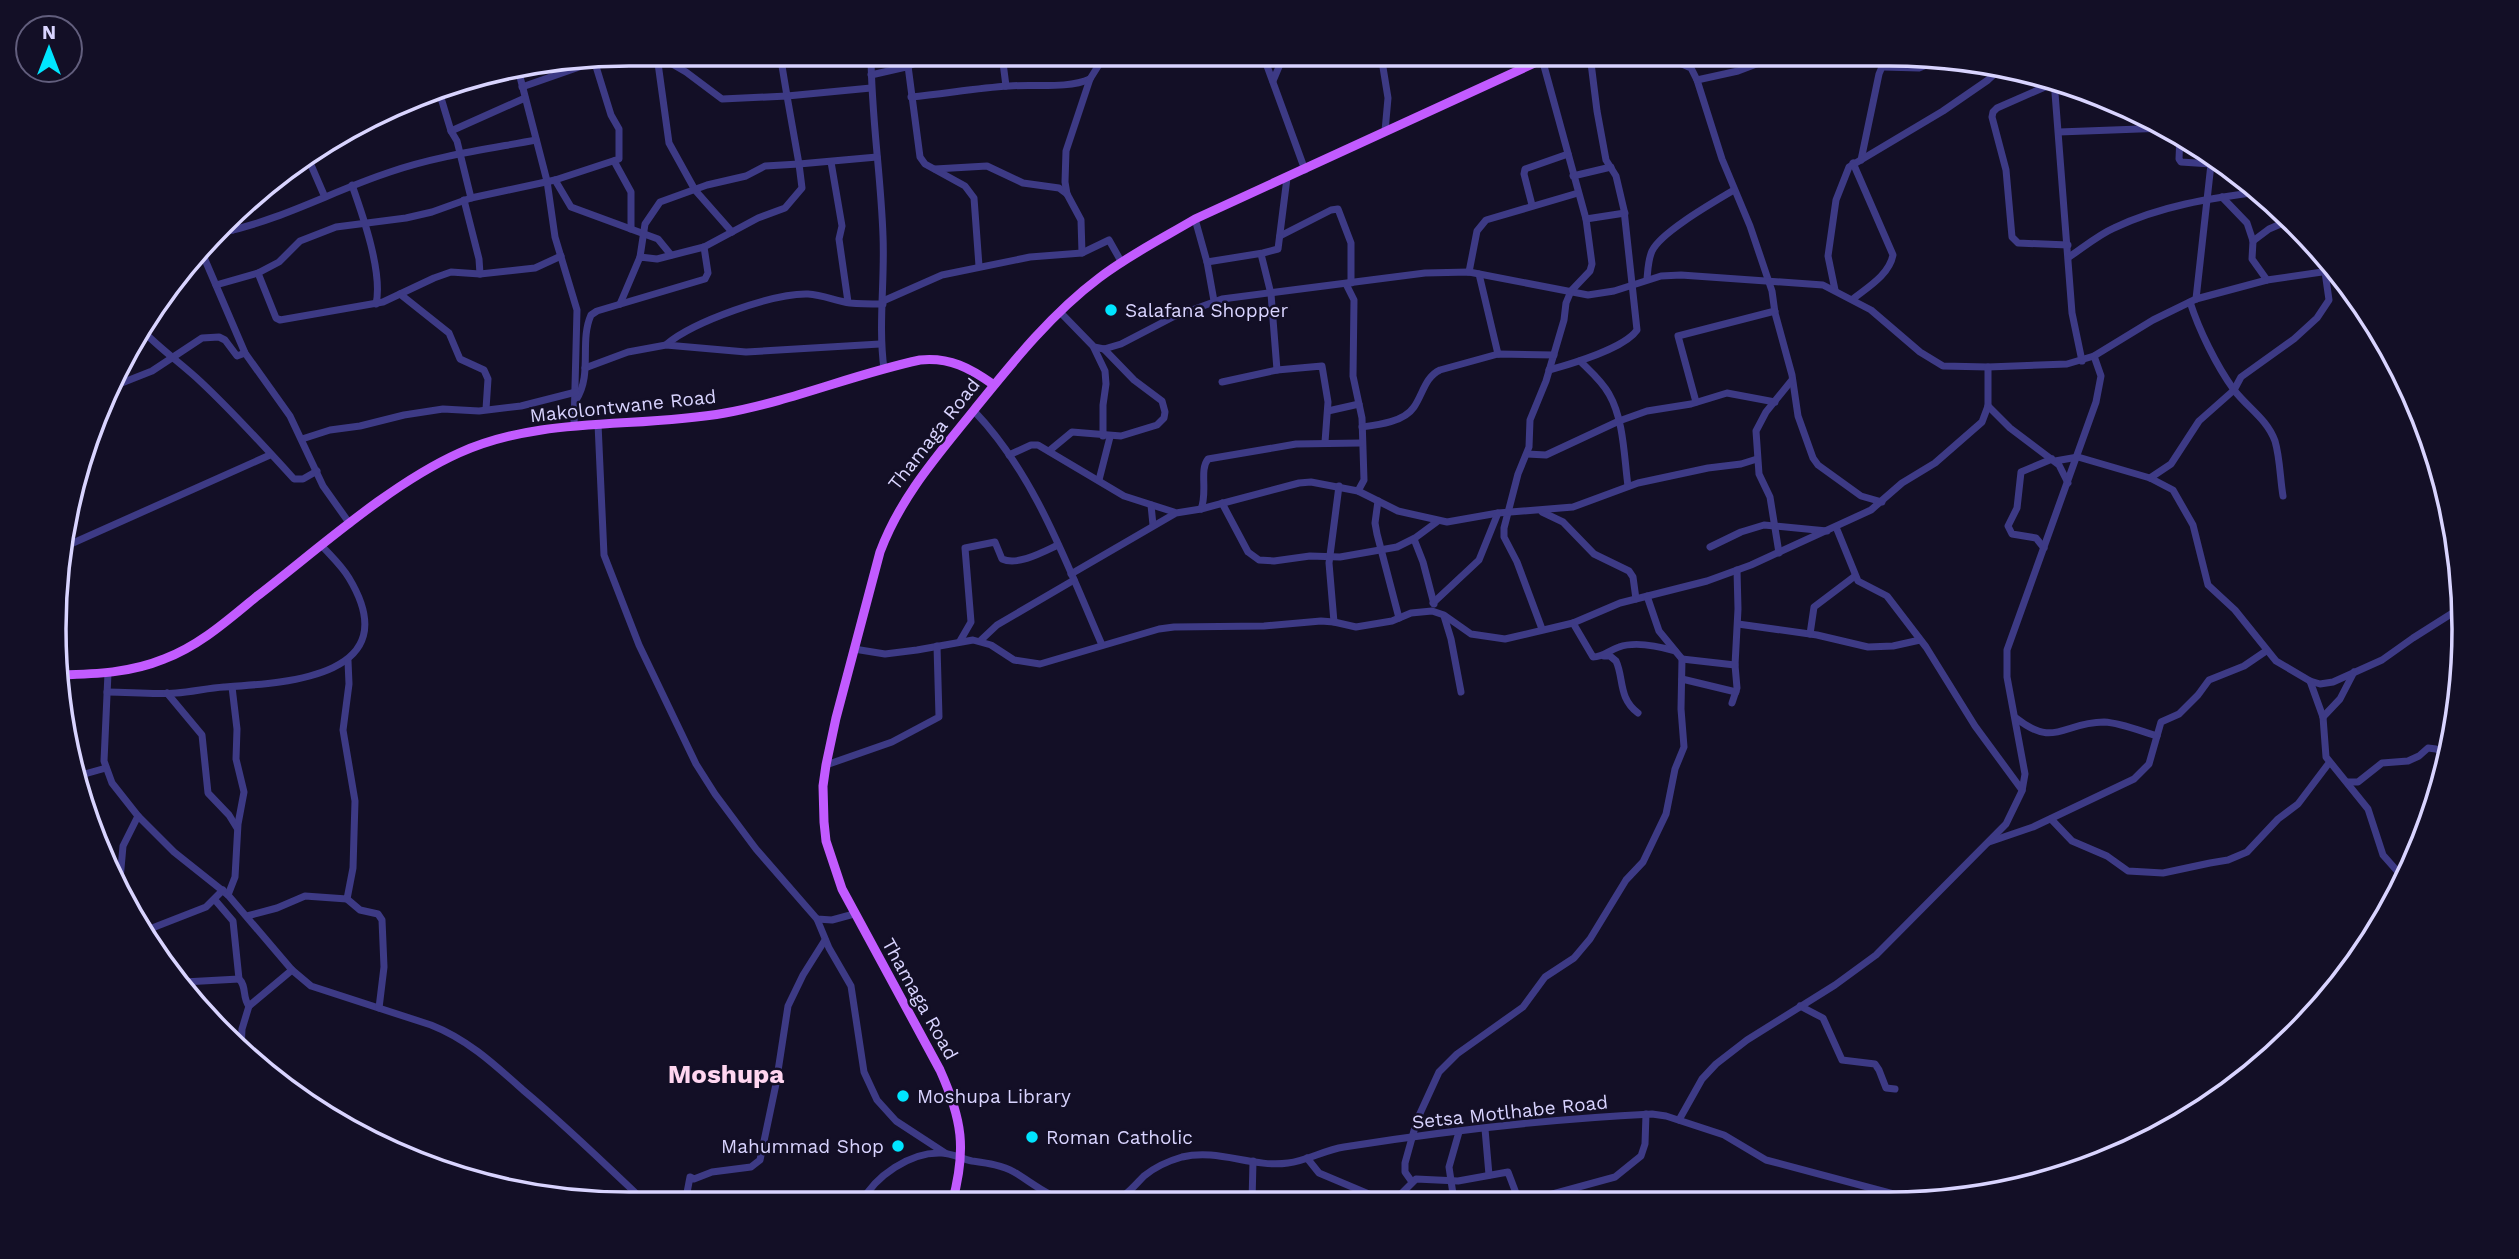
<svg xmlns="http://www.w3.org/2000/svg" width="2519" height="1259" viewBox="0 0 2519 1259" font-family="'Work Sans',sans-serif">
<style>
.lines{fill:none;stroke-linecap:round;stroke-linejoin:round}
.minor{stroke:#3d3a85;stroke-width:7}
.major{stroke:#c25bff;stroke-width:9}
.poi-dot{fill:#00e5ff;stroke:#130f26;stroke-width:2.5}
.labels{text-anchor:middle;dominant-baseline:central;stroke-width:5;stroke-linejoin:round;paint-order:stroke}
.poi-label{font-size:19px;fill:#d9d4ff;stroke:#130f26;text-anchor:start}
.street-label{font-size:19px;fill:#d9d4ff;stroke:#130f26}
.district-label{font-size:26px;font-weight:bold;fill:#ffd6f0;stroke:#130f26}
.rim{fill:none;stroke:#d9d4ff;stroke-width:3.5}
</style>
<rect width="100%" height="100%" fill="#130f26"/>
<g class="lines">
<!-- minor -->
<g class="minor">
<path d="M780,54L787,96L871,88"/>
<path d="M871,54C871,115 881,175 883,236C885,280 878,325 884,369"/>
<path d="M1002,55L1006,86"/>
<path d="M1263,55L1305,170"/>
<path d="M1381,55L1388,98L1385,131"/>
<path d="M1541,55L1586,219L1592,264L1590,271L1571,291L1566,303L1564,320L1546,381L1530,420L1529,447L1518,474L1504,528V537L1517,562L1542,629"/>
<path d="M1662,55L1691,68L1697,80L1722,159L1750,226L1772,291L1775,313L1792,375L1798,416L1813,458L1818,465L1861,496L1882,502"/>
<path d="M657,56L669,143L695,190L732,232"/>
<path d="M908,66L920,157L925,164L965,186L974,198L979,266"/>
<path d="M1884,67L1919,68L1944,58"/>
<path d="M519,73L547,181L555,237L577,310L574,425"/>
<path d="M871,75L906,67L934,55"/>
<path d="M1697,80L1738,71L1780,55"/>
<path d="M2054,80L2072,313L2082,361"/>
<path d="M1273,81L1284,55"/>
<path d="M2054,83L1997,108L1993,112L1992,117L2006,170L2012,237L2018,243L2068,245"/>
<path d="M522,87L602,59"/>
<path d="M438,88L451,131L457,141L471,198"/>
<path d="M911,97C944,94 976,88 1009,86C1034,84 1068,89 1090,79"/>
<path d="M451,131L525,98"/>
<path d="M2059,132L2166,128"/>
<path d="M2180,136L2179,159L2181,162L2211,164"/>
<path d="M308,158L324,195"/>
<path d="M1861,160L1879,74L1887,55"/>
<path d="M614,161L631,192V229"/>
<path d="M831,162L842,226L839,239L848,302"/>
<path d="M1853,163L1893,255C1889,275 1868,287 1853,299"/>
<path d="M935,169L987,166L1023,183L1059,188L1067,194"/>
<path d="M1573,176L1611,167"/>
<path d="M555,180L571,207L658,239L671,255"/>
<path d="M352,185C363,216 383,273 376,304"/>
<path d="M2222,197L2247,223L2253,241L2252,259L2267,280"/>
<path d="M464,200L479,259L480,274"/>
<path d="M1532,205L1524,174L1525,169L1568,154"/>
<path d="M1195,219L1207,262L1214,301"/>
<path d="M1586,219L1625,213"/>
<path d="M233,230L237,218"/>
<path d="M224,232C281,220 335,190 390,172C436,156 488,149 536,140"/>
<path d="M1280,236L1331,210L1338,209L1351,243V283"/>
<path d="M2253,241L2269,229L2290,220"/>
<path d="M1082,253L1081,220L1067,194L1065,182L1066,151L1090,79L1100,63L1102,55"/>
<path d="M1261,254L1271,294L1277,370"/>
<path d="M203,255L245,353L290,416L323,486L350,524"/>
<path d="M640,257L645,224L660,202L707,185L746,176L765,166L799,164L787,96L722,99L686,72L655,54"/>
<path d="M2069,257C2083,248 2098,235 2114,228C2160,206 2210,198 2260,192"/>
<path d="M1207,262L1263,253L1278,249L1287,178"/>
<path d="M1469,272L1477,231L1486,220L1578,193"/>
<path d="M258,273L276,318L280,320L383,302L434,278L451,272L480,274L535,268L561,256"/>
<path d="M1479,274L1498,354"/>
<path d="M1647,279C1648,269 1648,260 1652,251C1661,232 1714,202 1734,190"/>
<path d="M1346,284L1354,300L1353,376L1362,418L1364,480L1358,491"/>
<path d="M216,285L258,273L279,262L300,241L336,227L406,218L432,212L471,198L555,180L619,159V129L611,115L594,60"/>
<path d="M1835,290L1828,256L1836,200L1849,167L1943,111L1988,80L2001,68"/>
<path d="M400,294L449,333L460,359L484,370L488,379L486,409"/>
<path d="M2196,299L2211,164L2214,157"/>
<path d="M883,301L942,275L1030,257L1082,253L1109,240L1122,263"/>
<path d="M2190,302C2199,330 2216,365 2234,390C2248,408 2267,419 2275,441C2280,458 2280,478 2283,496"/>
<path d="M620,304L640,257L657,259L704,247L758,218L785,208L802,188L799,164L877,157"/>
<path d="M1060,312L1094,347L1104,349L1121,344L1173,317L1222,299L1425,273L1469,272L1588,295L1614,291L1661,276L1681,275L1823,285L1871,310L1920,352L1943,366L1988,367L2067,364L2094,356L2153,320L2196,299L2267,280L2336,270"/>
<path d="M141,329C160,349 182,364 201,382C234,413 264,446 294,479H303L317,471"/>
<path d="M667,344C693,322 773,293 808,294C823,295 836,301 850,303C861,304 872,304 883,304"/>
<path d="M1094,348L1105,371L1106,384L1103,405V436"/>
<path d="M1580,361C1590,371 1602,381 1609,394C1624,420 1624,457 1628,486"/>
<path d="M585,368L628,352L666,345L746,352L880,344"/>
<path d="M1549,370C1571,364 1625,348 1637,330L1624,210L1616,176L1606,160L1597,111L1590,55"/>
<path d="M1222,382L1277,370L1322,366L1328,402L1325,442"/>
<path d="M109,388L152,371L202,338L219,337L225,340L237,356L245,353"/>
<path d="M576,400C593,374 579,342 591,315L597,311L705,279L708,273L704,247"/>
<path d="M1696,402L1678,336L1775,311"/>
<path d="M1988,406L2010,428L2059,465L2068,483"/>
<path d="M974,411C1035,474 1067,565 1102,645"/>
<path d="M1328,411L1359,404"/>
<path d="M598,424L604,555L639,645L696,764L715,794L756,849L817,919L832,920L854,914"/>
<path d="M1362,427C1378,425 1404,422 1414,407C1423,394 1425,377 1440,370L1498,354L1554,355"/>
<path d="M302,439L330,430L360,426L404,415L443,409L479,411L521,406L576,392"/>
<path d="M1049,451L1072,432L1121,436L1157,425L1164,418L1165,412L1162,401L1134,380L1104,349"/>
<path d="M1527,454L1546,455L1619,421L1647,411L1691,404L1727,393L1775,402"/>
<path d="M1009,455L1031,445H1038L1124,496L1174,512"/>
<path d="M2055,461L2078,457L2150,478L2173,490L2193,525L2208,585L2235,610L2276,661L2310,681L2320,684L2333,682L2382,660L2413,638L2462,607"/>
<path d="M2150,478L2171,464L2199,421L2234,390L2241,377L2294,339L2317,318L2329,300L2325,272"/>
<path d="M1099,480L1110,437"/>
<path d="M1378,501L1375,523L1377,534L1399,618"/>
<path d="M1222,503L1248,552L1259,560L1274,561L1310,556L1340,557L1397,547L1415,538L1438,521"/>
<path d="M1151,505L1153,525"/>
<path d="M1201,509C1208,492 1199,470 1208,459L1296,444L1361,443"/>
<path d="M1542,512L1563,522L1594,554L1629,571L1633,577L1636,599"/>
<path d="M1836,527L1858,581L1887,596L1926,647L1975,726L2022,790"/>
<path d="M1414,539L1423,562L1434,604"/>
<path d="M64,547L270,455"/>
<path d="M1710,547L1741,532L1764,525L1827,531"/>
<path d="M2044,548L2036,538L2012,534L2008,526L2017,508L2021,472L2052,459"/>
<path d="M1779,553L1770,497L1759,474L1756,431L1766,412L1792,380"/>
<path d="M1071,574L1176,513L1201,509L1299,483L1311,482L1358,491L1398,511L1447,522L1498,513L1573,507L1638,483L1708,468L1741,464L1757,459"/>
<path d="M1433,603L1479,560L1498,513"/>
<path d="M1444,616L1451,639L1461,692"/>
<path d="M1334,622L1329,563L1339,486"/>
<path d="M1573,623L1593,657C1604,657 1609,650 1619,647C1636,641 1658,646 1675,651"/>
<path d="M1738,624L1817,635L1868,647L1893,646L1920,640"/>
<path d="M1810,634L1814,607L1855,576"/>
<path d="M960,641L971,622L965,548L995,542L1002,559C1018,566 1043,552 1058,545"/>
<path d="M980,641L997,625L1074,580"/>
<path d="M854,649L885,654L917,650L973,640L991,645L1014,660L1040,664L1159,629L1174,627L1264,626L1321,621L1334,622L1356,627L1392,621L1411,613L1432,611L1444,615L1471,634L1505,639L1573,623L1620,603L1707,581L1751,565L1871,510L1902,483L1935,463L1982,422L1988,406V367"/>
<path d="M1604,656H1610L1616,661C1624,678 1618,698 1638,713"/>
<path d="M1682,659L1735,665"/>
<path d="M108,673L104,761L112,783L138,816L174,852L228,895L292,970L311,986L431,1025C467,1039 494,1064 523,1090C566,1126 606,1165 646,1203"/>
<path d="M1682,679L1736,692"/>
<path d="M2310,681L2323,717L2326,757L2368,809L2383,855L2406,881"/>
<path d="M107,692C130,692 153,695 176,693C192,692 208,688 224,687C288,683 408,676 349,578C342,566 331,556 322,546"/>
<path d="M167,693L202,735L208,793L229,815L237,828"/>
<path d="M1732,703L1737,688L1735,665L1738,609L1737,570"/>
<path d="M2323,717L2340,699L2354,672"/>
<path d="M2016,718C2055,749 2063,722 2104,722C2122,723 2140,731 2157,736"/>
<path d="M826,765L892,742L939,717L937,646"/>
<path d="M81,775L106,768"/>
<path d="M2348,782H2358L2382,763L2408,761L2419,756L2428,748L2436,749L2449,756"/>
<path d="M2051,819L2072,841L2107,856L2128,871L2163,873L2210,863L2228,860L2247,852L2278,819L2298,804L2329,763"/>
<path d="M1989,842L2033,827L2134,779L2149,764L2161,722L2179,714L2198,695L2209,680L2244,666L2266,651"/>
<path d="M119,891L123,846L138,816"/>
<path d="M228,895L235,877L238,824L244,792L236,759L237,729L232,687"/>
<path d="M347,899L360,910L378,914L382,920L384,967L379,1008"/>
<path d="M215,900L233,921L239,979C247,986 242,998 249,1006"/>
<path d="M247,916L277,908L305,896L347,899L353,868L355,801L343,730L349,684L348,661"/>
<path d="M817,919L829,948L851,986L864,1072L877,1100L896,1121L945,1153"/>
<path d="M147,930L206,907L223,890"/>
<path d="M184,982L239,979"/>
<path d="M1800,1006L1823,1018L1842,1060L1875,1064L1879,1070L1886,1088L1895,1089"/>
<path d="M241,1049L242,1029L249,1006L292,970"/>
<path d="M1679,1120L1702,1079L1716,1064L1747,1040L1835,985L1876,955L2006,824L2022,791L2025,774L2007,677V650L2096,402L2101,376L2094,356"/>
<path d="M1485,1129L1489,1175"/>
<path d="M1307,1158L1319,1173L1383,1200L1399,1196L1416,1179L1458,1181L1508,1172L1519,1201"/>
<path d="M1412,1182L1405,1172V1163L1417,1120L1439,1072L1457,1054L1523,1007L1545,977L1574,958L1590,939L1626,880L1643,862L1666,814L1675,769L1684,747L1681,709L1682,659L1659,631L1647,596"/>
<path d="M1454,1201L1449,1167L1459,1132"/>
<path d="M1527,1201L1615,1177L1641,1156L1645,1144L1646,1114"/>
<path d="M1111,1202C1126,1197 1133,1187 1144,1176C1155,1167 1168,1161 1182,1157C1218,1148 1252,1168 1288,1163C1307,1161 1324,1150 1344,1147C1445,1131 1549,1119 1652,1114L1666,1116L1724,1135L1766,1160L1916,1200"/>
<path d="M1252,1202L1253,1161"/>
<path d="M685,1203L690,1177L694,1179L712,1172L751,1167L760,1160L776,1084L788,1006L803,975L825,940"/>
<path d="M861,1203C875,1176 910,1152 941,1153C951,1153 962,1159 972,1161C986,1163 1002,1165 1014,1172C1034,1184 1048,1197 1071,1202"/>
</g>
<!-- major -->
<g class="major">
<path d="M60,675C96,674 130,673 164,659C199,646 228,620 256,597C317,550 390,484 459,453C543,415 637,429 725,413C792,401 854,374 920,360C950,357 970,368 994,385"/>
<path d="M952,1203C967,1149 962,1119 940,1070L842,889L826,841L824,822L823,786L826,765L836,718L880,552C901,496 938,455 974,410C1012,363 1051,314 1099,278C1129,255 1163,238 1195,219L1552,55"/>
</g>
</g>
<!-- markers -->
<g class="poi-dot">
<circle cx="1111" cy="310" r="7"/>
<circle cx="903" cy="1096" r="7"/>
<circle cx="1032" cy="1137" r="7"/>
<circle cx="898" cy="1146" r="7"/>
</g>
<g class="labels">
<!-- poi labels -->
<g class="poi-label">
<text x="1125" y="310">Salafana Shopper</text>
<text x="917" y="1096">Moshupa Library</text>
<text x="1046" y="1137">Roman Catholic</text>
<text x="884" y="1146" text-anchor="end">Mahummad Shop</text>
</g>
<!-- street labels -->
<g class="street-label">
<text transform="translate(623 406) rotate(-6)">Makolontwane Road</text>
<text transform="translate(934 434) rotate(-52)">Thamaga Road</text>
<text transform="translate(920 999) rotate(61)">Thamaga Road</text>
<text transform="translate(1510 1112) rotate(-6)">Setsa Motlhabe Road</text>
</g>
<!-- district labels -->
<g class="district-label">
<text x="726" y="1074">Moshupa</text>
</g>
</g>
<!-- crop -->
<path d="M0 0H2519V1259H0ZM629 66H1889A563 563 0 0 1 2452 629V629A563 563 0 0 1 1889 1192H629A563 563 0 0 1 66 629V629A563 563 0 0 1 629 66Z" fill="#130f26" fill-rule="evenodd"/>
<path class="rim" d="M629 66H1889A563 563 0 0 1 2452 629V629A563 563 0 0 1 1889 1192H629A563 563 0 0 1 66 629V629A563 563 0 0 1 629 66Z"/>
<!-- north arrow -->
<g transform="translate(49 49)"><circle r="33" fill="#130f26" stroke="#625e7d" stroke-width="2"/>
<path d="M0-5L12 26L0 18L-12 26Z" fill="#00e5ff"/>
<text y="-10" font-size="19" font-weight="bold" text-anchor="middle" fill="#d9d4ff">N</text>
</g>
</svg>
